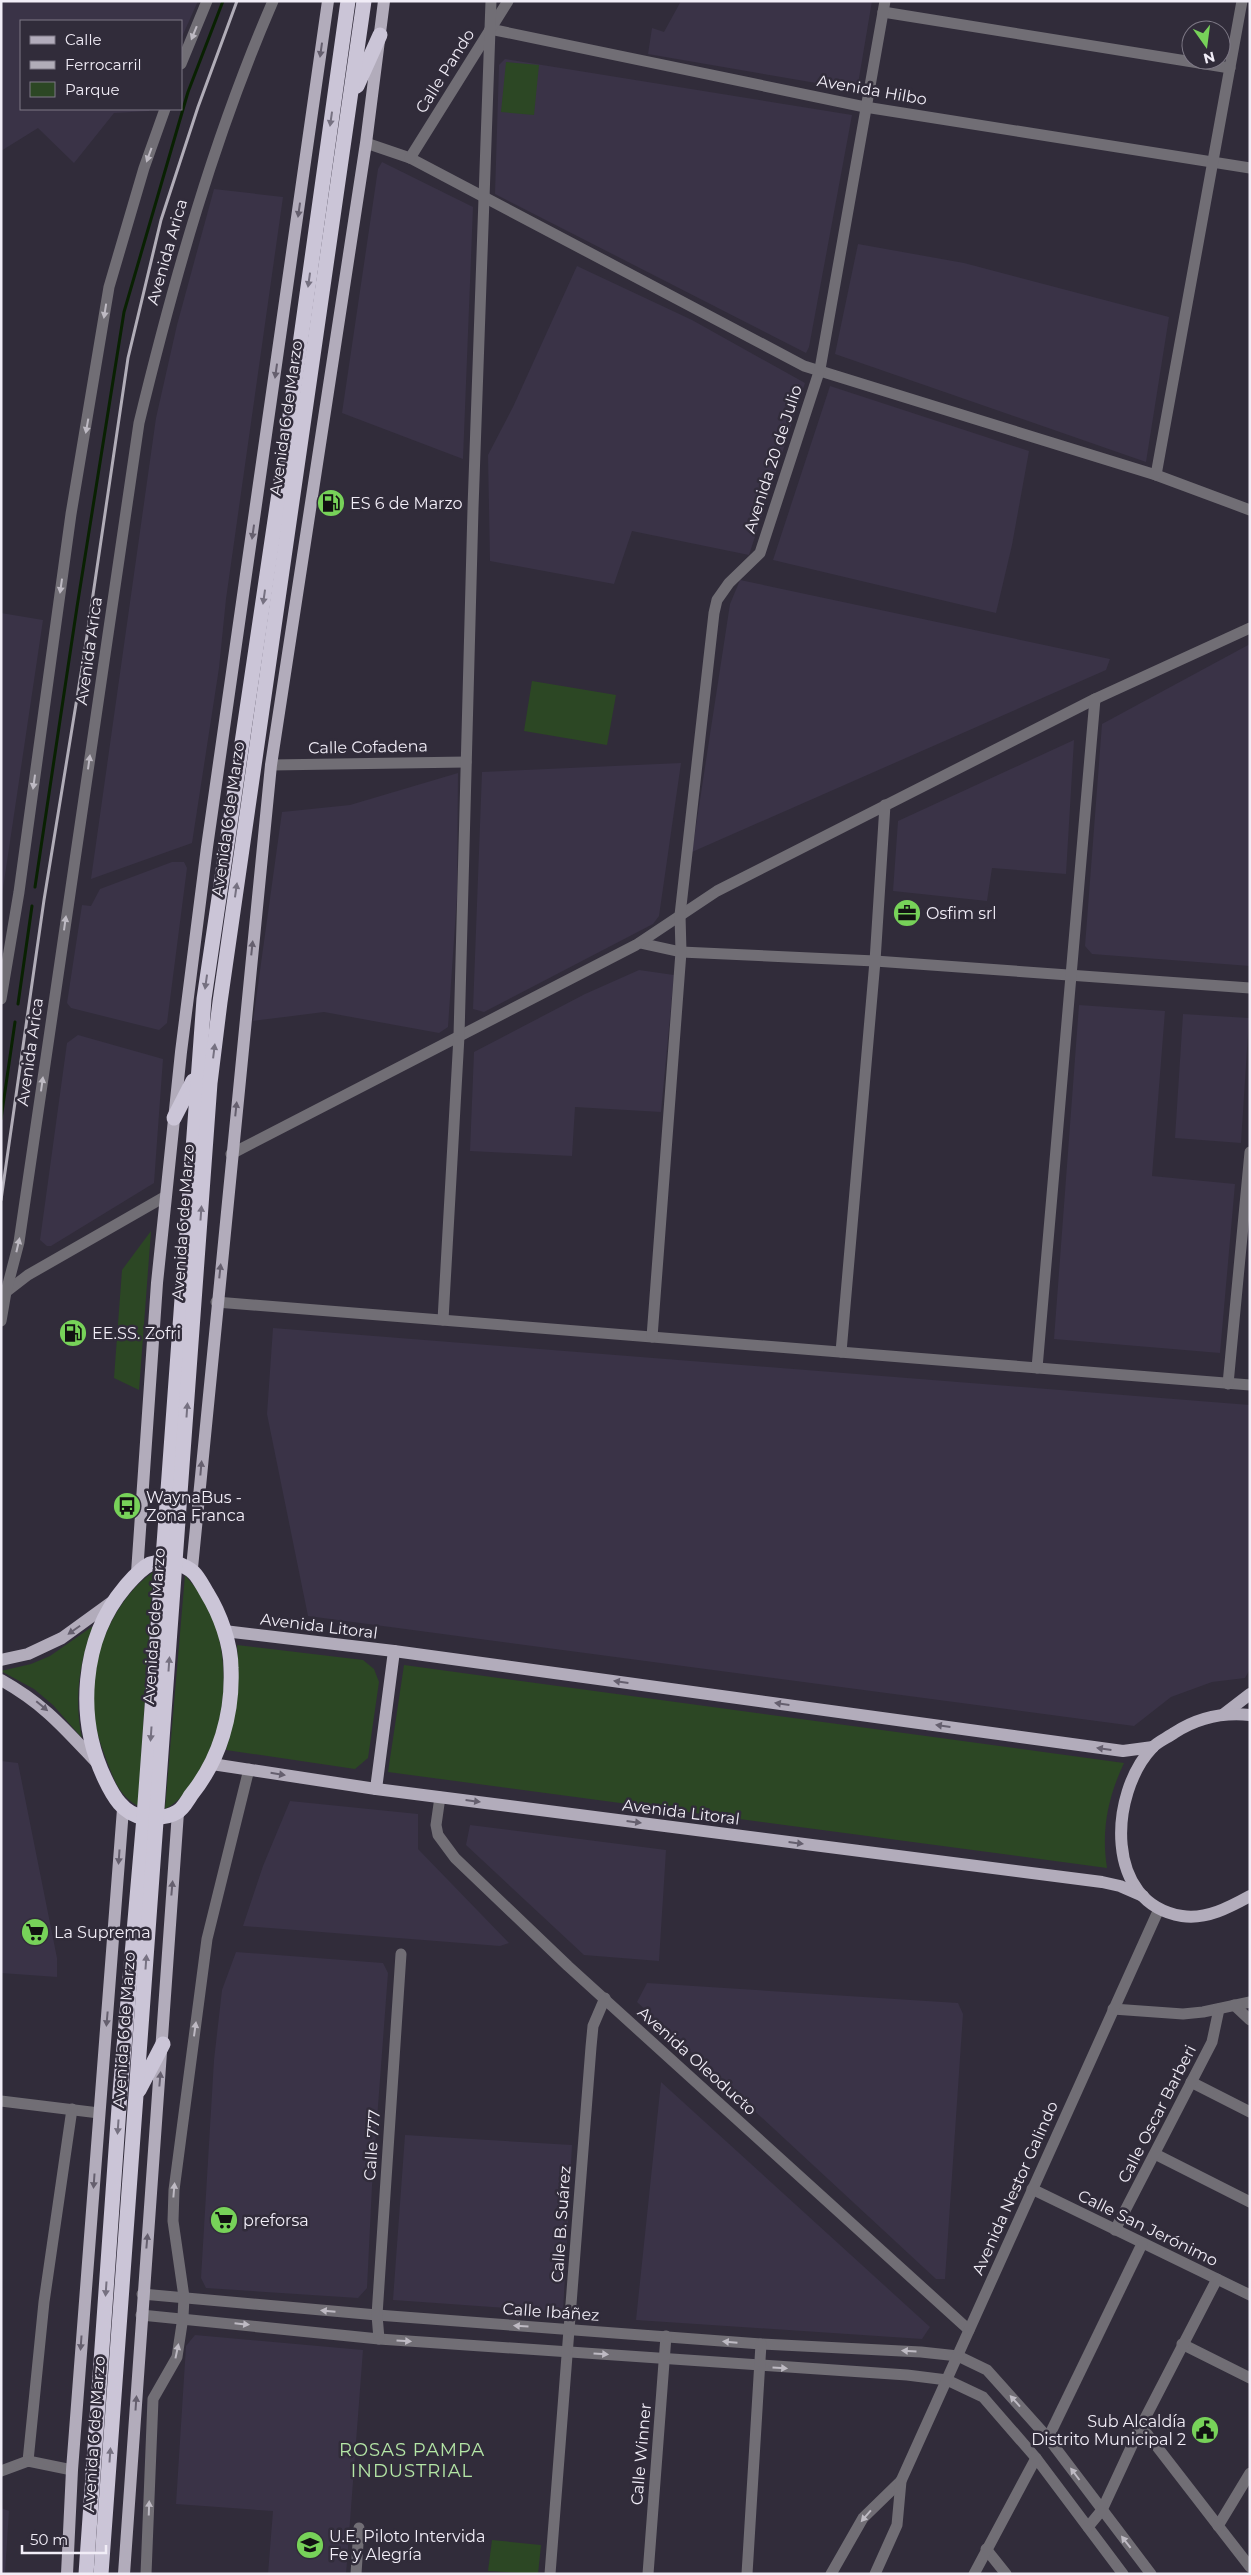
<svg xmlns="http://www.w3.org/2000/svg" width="1251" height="2575" viewBox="0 0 1251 2575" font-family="Montserrat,sans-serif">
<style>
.built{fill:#3a3347}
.green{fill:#2c4724}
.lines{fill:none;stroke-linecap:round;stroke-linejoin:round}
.stream{stroke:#092102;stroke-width:3}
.minor{stroke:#716e75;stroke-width:11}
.major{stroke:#b2acbb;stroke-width:12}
.highway{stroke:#cbc5d7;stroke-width:15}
.rail{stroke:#b1adb8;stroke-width:3}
.oneway{fill:#bebac3}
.oneway2{fill:#655f6e}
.oneway3{fill:#767181}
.labels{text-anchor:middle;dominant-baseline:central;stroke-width:5;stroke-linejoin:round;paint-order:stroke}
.street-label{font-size:16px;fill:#f1edf7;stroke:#312c3a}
.poi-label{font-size:16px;fill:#f1edf7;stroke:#312c3a;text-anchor:start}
.neighbourhood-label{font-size:18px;letter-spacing:1px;fill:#b4e6a6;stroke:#312c3a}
</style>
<rect width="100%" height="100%" fill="#312c3a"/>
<!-- built -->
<g class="built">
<path d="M1,1H198L181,39V21H21V109H150L149,111L114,113L74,163L38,128L1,151Z"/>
<path d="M681,1H872L857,90L648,54L652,28L664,32Z"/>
<path d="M505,59L852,115L809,347L806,353L495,194L499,65Z"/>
<path d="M382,162L473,207L463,459L342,413L378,169Z"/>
<path d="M214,189L283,197L226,599L219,668L192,843L91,879L156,418L177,325Z"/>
<path d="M858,244L964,263L1169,317L1146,462L835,354Z"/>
<path d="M577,266L692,320L805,383L749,555L632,531L614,584L490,561L488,455L513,407Z"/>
<path d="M830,386L1029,451L1012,545L996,613L773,560Z"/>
<path d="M740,580L1110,659L1106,670L692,852L730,604Z"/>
<path d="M1,613L43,620L1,902Z"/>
<path d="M1250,644V966L1092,954L1085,946L1102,724Z"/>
<path d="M1074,740L1066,874L992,868L987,901L893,891L898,821Z"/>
<path d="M681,763L659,916L653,924L484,1012L473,1009L482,772Z"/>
<path d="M458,773L457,896L448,1027L439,1033L324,1012L253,1021L282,812L350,805Z"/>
<path d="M172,862H184L187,868L167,1023L159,1030L71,1008L67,1003L82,905L91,906L100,889Z"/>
<path d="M639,970L674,975L661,1112L575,1107L572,1156L470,1151L474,1052L585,994Z"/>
<path d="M1079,1005L1165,1011L1152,1176L1235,1184L1220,1353L1054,1339Z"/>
<path d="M1183,1014L1249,1018L1241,1143L1175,1138Z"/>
<path d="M78,1035L163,1059L154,1183L51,1246H47L40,1240L67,1043Z"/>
<path d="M273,1328L1250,1405V1669L1245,1678L1212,1682L1171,1697L1134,1726L308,1616L267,1414Z"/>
<path d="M1,1761L18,1763L57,1958V1977L1,1973Z"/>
<path d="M290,1801L418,1814V1849L509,1943L500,1946L243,1926L263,1866Z"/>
<path d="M470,1825L666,1850L659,1961L584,1955L466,1845Z"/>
<path d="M236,1952L383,1963L388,1973L372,2186L367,2288L358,2298L206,2288L201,2278L214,2060L222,1990Z"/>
<path d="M647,1983L958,2003L963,2014L945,2279H936L637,2002Z"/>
<path d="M661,2082L930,2327L922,2339L636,2320Z"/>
<path d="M405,2135L572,2145L563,2312L393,2300Z"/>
<path d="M195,2335L363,2350L346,2574H268L273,2511L176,2504L186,2346Z"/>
<path d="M1,2508L9,2511L5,2573L1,2572Z"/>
</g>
<!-- green -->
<g class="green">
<path d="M506,62L539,65L534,115L501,112Z"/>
<path d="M532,681L616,695L607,745L524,731Z"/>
<path d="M151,1231L139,1390L114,1378L122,1270Z"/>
<path d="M153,1572L138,1806C120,1796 115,1782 108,1764C102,1748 96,1732 94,1715C87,1664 111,1602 153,1572Z"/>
<path d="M185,1575C191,1583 199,1591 204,1599C232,1649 229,1718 202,1766C193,1782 182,1801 165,1809Z"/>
<path d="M93,1626C79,1663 74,1699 82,1738L53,1705L34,1689L1,1671L31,1664L50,1656Z"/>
<path d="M237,1645L363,1660L374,1669L379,1682L368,1758L355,1769L226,1750C237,1711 240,1685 237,1645Z"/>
<path d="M404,1665L1124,1763C1108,1797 1101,1830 1107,1868L388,1772Z"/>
<path d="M492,2540L541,2545L538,2574L488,2571Z"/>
</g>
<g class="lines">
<!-- stream -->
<g class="stream">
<path d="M35,887L77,607L124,312L188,92L223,1"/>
<path d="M18,1004L32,906"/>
<path d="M1,1119L15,1022"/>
</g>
<!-- minor -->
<g class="minor">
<path d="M883,12L1230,68"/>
<path d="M490,29L865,107L1250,168"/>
<path d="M181,64L207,1"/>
<path d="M366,143L410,158L804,366L1156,475L1250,510"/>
<path d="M410,158L508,1"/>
<path d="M1156,475L1242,1"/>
<path d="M271,765L466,762"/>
<path d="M640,943L681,952L875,961L1250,988"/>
<path d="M1,999L19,892L71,514L109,287L144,168L165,109"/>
<path d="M231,1154L636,945L717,891L1095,699L1250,628"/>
<path d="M6,1292L28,1275L166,1196"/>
<path d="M216,1302L1250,1385"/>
<path d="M443,1320L459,1036L473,508L491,1"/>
<path d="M1,1321L6,1292L19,1242L139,423C174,279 214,137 273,1"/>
<path d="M652,1337L681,952L680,915L714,613L717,600L729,583L760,553L820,369L885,1"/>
<path d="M841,1352L875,961L885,805"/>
<path d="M1037,1368L1095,699"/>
<path d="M1228,1384L1250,1152"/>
<path d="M440,1797L436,1825L438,1835L455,1858L568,1966L969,2330"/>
<path d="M1234,2005L1250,2020"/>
<path d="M1113,2009L1183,2014L1203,2012L1250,2002"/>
<path d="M1191,2082L1250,2112"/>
<path d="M1,2101L99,2113"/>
<path d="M1155,2154L1250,2202"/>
<path d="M1032,2189L1250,2295"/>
<path d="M1115,2230L1212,2042L1219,2009"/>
<path d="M142,2294L377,2315L761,2344L921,2352L958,2356L987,2370L1048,2438L1151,2574"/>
<path d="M141,2315L379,2339L907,2375L947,2380L983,2397L1036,2458L1123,2574"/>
<path d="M379,2339L377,2315L401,1954"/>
<path d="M1182,2344L1250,2378"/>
<path d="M1141,2426L1250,2567"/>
<path d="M1048,2438L1142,2244"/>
<path d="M28,2461L44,2302L72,2109"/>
<path d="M1,2471L28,2461L72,2470"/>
<path d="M1218,2526L1250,2473"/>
<path d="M1088,2527L1102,2510L1141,2426L1217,2279"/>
<path d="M986,2549L1006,2574"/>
<path d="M146,2574L153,2399L177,2357L183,2317L184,2297L173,2221L174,2190L207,1939L249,1769"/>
<path d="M356,2574L359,2528"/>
<path d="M550,2574L591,2047L593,2026L605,1998"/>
<path d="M648,2574L666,2336"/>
<path d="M747,2574L761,2344"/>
<path d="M831,2574L863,2518L901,2481"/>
<path d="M875,2574L897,2525L901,2481L1159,1909"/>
<path d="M974,2574L1036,2458"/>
</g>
<!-- major -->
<g class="major">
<path d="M192,1568L271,765L366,143L384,1"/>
<path d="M137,1573L157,1283L181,1052L207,847L328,1"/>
<path d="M224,1631L394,1651L1123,1751L1153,1747"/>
<path d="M1,1660L28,1654L62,1638L113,1601"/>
<path d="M1,1680C44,1704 64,1728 97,1763"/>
<path d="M1224,1714L1250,1694"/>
<path d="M1250,1715C1222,1712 1197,1718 1174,1733C1167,1738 1157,1742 1152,1748C1109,1794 1104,1904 1182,1916C1206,1920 1230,1907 1250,1896"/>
<path d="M212,1764L376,1789L1102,1882L1120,1886L1143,1896"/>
<path d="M376,1789L394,1651"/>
<path d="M67,2574L72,2470L123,1809"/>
<path d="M124,2574L178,1812"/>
</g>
<!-- highway -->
<g class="highway">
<path d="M357,86L380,35"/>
<path d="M174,1118L193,1081"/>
<path d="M176,1563C196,1570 197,1576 207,1593C220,1614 231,1644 231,1668C233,1714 220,1759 191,1795C187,1801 183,1809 177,1812C168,1818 154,1818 143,1817C123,1814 113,1796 105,1779C76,1719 81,1639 125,1587C132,1579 140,1569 150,1564C158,1561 169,1563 176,1563Z"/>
<path d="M139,2090L163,2044"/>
<path d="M86,2574L120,2093L144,1817L204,999L282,473L348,1"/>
<path d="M101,2574L210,1083L220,1002L364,1"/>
</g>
<!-- rail -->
<path class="rail" d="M1,1200L44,900L85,649L128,358L161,220L198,107L237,1"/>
</g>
<!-- one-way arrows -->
<defs><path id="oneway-solid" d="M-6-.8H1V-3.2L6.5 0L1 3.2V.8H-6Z" transform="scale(1.25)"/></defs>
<g class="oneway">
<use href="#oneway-solid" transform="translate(194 33) rotate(112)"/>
<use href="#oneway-solid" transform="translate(149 155) rotate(110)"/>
<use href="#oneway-solid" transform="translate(105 311) rotate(99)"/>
<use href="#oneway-solid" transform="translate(87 426) rotate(100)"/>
<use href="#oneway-solid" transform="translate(61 586) rotate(98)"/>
<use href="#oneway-solid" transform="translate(89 762) rotate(-82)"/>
<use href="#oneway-solid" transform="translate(34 782) rotate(98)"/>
<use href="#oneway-solid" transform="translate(65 923) rotate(-82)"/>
<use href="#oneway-solid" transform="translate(42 1084) rotate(-82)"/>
<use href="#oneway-solid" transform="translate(18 1245) rotate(-77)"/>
<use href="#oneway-solid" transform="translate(195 2029) rotate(-82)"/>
<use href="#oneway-solid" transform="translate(174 2190) rotate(-85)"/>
<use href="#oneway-solid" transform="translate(328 2311) rotate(-175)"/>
<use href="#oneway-solid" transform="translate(242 2324) rotate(6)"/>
<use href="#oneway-solid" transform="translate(521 2326) rotate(-176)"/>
<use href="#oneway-solid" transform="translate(404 2341) rotate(4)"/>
<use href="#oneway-solid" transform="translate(730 2342) rotate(-175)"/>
<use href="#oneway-solid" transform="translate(177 2351) rotate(-78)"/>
<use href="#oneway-solid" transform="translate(909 2351) rotate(-177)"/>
<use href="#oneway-solid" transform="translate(601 2354) rotate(4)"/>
<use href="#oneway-solid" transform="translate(780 2368) rotate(3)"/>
<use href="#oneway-solid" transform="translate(1015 2401) rotate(-132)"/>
<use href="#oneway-solid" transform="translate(1075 2474) rotate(-127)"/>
<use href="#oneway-solid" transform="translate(149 2508) rotate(-88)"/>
<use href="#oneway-solid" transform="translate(866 2516) rotate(131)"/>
<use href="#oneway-solid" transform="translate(1126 2542) rotate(-128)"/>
</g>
<g class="oneway2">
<use href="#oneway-solid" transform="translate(321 50) rotate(98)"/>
<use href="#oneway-solid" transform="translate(299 210) rotate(98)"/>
<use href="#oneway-solid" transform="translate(276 371) rotate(98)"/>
<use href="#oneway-solid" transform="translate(253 532) rotate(98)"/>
<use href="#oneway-solid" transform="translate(252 948) rotate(-84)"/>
<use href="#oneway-solid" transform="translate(236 1109) rotate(-84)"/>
<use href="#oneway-solid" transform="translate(220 1271) rotate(-84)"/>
<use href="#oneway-solid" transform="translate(201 1468) rotate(-85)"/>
<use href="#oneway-solid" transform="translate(74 1630) rotate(145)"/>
<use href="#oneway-solid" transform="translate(621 1682) rotate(-172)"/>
<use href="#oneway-solid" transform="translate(782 1704) rotate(-172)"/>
<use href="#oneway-solid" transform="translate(42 1706) rotate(40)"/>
<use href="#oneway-solid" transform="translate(943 1726) rotate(-172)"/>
<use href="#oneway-solid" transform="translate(1104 1749) rotate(-172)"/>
<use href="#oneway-solid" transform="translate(278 1774) rotate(9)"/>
<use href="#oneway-solid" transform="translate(473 1801) rotate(7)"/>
<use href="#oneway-solid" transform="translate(634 1822) rotate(7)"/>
<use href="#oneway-solid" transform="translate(796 1843) rotate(7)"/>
<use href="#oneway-solid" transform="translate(119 1857) rotate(94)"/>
<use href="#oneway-solid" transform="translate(172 1888) rotate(-85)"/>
<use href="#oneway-solid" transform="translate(107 2019) rotate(95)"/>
<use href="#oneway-solid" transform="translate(160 2079) rotate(-85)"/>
<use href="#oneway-solid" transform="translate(94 2181) rotate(94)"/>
<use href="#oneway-solid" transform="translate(147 2241) rotate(-85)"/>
<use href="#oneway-solid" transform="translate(81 2343) rotate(94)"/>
<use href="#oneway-solid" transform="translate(136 2403) rotate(-86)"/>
</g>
<g class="oneway3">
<use href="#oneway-solid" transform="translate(331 119) rotate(98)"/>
<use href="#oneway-solid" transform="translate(309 280) rotate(98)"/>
<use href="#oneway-solid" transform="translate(264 597) rotate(98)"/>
<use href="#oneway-solid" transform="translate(236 890) rotate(-82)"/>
<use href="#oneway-solid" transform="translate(206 982) rotate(98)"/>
<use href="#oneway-solid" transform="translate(214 1051) rotate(-83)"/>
<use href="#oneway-solid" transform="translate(201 1213) rotate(-86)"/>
<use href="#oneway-solid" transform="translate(187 1410) rotate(-86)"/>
<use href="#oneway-solid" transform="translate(169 1664) rotate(-86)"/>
<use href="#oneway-solid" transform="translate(151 1734) rotate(94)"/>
<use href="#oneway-solid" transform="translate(146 1962) rotate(-86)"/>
<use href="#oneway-solid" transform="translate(118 2127) rotate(94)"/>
<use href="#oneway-solid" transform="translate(106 2289) rotate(94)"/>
<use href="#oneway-solid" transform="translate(110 2455) rotate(-86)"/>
</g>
<!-- icons -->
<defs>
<symbol id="fuel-disc" viewBox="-11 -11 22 22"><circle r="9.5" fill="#77d259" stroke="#312c3a"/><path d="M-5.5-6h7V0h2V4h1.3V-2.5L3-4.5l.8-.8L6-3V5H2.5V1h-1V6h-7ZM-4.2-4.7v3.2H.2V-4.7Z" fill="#111"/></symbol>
<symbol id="office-disc" viewBox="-11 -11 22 22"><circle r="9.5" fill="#77d259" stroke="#312c3a"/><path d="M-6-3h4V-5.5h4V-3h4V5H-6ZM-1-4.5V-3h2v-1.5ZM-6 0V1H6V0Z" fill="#111"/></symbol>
<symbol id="bus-disc" viewBox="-11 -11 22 22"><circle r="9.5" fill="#77d259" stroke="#312c3a"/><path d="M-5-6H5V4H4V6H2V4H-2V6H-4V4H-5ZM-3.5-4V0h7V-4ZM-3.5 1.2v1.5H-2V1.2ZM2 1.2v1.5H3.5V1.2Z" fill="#111"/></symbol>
<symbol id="supermarket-disc" viewBox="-11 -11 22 22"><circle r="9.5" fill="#77d259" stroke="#312c3a"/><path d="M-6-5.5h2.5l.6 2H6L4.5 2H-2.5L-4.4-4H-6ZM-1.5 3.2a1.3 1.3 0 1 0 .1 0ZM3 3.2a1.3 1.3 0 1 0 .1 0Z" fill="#111"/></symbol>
<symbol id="civic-disc" viewBox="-11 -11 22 22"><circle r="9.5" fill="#77d259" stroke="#312c3a"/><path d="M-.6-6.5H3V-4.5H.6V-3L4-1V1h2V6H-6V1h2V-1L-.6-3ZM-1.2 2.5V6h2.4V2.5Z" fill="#111"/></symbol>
<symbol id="school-disc" viewBox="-11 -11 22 22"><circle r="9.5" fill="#77d259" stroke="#312c3a"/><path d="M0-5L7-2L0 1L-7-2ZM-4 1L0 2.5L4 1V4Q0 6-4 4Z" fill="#111"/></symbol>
</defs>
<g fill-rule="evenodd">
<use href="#fuel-disc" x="315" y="487" width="32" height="32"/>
<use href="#office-disc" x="891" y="897" width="32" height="32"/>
<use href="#fuel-disc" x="57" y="1317" width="32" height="32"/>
<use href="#bus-disc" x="111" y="1490" width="32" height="32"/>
<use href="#supermarket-disc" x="19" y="1916" width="32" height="32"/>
<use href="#supermarket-disc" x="208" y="2204" width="32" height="32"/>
<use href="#civic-disc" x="1189" y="2414" width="32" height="32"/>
<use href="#school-disc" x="294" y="2529" width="32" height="32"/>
</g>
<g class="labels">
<!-- street labels -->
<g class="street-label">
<text transform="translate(445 71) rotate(-58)">Calle Pando</text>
<text transform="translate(872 90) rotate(10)">Avenida Hilbo</text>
<text transform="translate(167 252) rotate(-74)">Avenida Arica</text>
<text transform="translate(286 418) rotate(-82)">Avenida 6 de Marzo</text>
<text transform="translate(773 459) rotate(-72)">Avenida 20 de Julio</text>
<text transform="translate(89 651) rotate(-82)">Avenida Arica</text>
<text transform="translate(368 747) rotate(-1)">Calle Cofadena</text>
<text transform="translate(228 819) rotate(-82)">Avenida 6 de Marzo</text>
<text transform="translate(30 1052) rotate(-82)">Avenida Arica</text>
<text transform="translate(183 1222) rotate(-86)">Avenida 6 de Marzo</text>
<text transform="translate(154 1626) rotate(-86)">Avenida 6 de Marzo</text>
<text transform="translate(319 1626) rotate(7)">Avenida Litoral</text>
<text transform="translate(681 1812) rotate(7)">Avenida Litoral</text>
<text transform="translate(124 2030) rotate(-86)">Avenida 6 de Marzo</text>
<text transform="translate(697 2061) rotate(42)">Avenida Oleoducto</text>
<text transform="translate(1157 2114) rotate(-63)">Calle Oscar Barberi</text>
<text transform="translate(372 2145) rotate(-86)">Calle 777</text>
<text transform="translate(1015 2188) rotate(-66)">Avenida Nestor Galindo</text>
<text transform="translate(561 2224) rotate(-86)">Calle B. Suárez</text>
<text transform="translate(1148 2228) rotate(26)">Calle San Jerónimo</text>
<text transform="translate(551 2312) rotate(4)">Calle Ibáñez</text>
<text transform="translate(94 2434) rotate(-86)">Avenida 6 de Marzo</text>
<text transform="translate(641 2454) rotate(-85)">Calle Winner</text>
</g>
<!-- poi labels -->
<g class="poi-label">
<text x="350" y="503">ES 6 de Marzo</text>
<text x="926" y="913">Osfim srl</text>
<text x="92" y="1333">EE.SS. Zofri</text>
<text x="146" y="1497">WaynaBus -<tspan x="146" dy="18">Zona Franca</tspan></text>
<text x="54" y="1932">La Suprema</text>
<text x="243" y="2220">preforsa</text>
<text x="1186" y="2421" text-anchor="end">Sub Alcaldía<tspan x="1186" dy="18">Distrito Municipal 2</tspan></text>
<text x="329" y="2536">U.E. Piloto Intervida<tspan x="329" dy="18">Fe y Alegría</tspan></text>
</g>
<!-- neighbourhood labels -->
<g class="neighbourhood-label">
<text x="412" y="2450">ROSAS PAMPA<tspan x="412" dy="21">INDUSTRIAL</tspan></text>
</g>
</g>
<!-- border -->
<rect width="1251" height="2575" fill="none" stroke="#f1edf7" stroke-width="5"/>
<!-- legend -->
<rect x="20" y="20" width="162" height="90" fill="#312c3a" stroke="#7e7986"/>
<rect x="30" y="36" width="25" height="8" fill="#b2acbb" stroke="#7e7986"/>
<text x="65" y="45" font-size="15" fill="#f1edf7">Calle</text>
<rect x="30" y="61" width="25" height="8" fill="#b1adb8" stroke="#7e7986"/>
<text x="65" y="70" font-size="15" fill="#f1edf7">Ferrocarril</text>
<rect x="30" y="82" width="25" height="15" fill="#2c4724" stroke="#7e7986"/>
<text x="65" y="95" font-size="15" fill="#f1edf7">Parque</text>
<!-- north arrow -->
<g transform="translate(1206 45) rotate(166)"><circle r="24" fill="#312c3a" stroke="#7e7986"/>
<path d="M0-4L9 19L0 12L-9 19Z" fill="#77d259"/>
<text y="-8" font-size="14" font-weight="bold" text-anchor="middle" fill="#f1edf7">N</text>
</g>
<!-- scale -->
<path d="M22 2545v8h84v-8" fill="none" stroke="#f1edf7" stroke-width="2.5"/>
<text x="30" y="2545" font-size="15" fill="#f1edf7" stroke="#312c3a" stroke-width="4" paint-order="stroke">50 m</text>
</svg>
